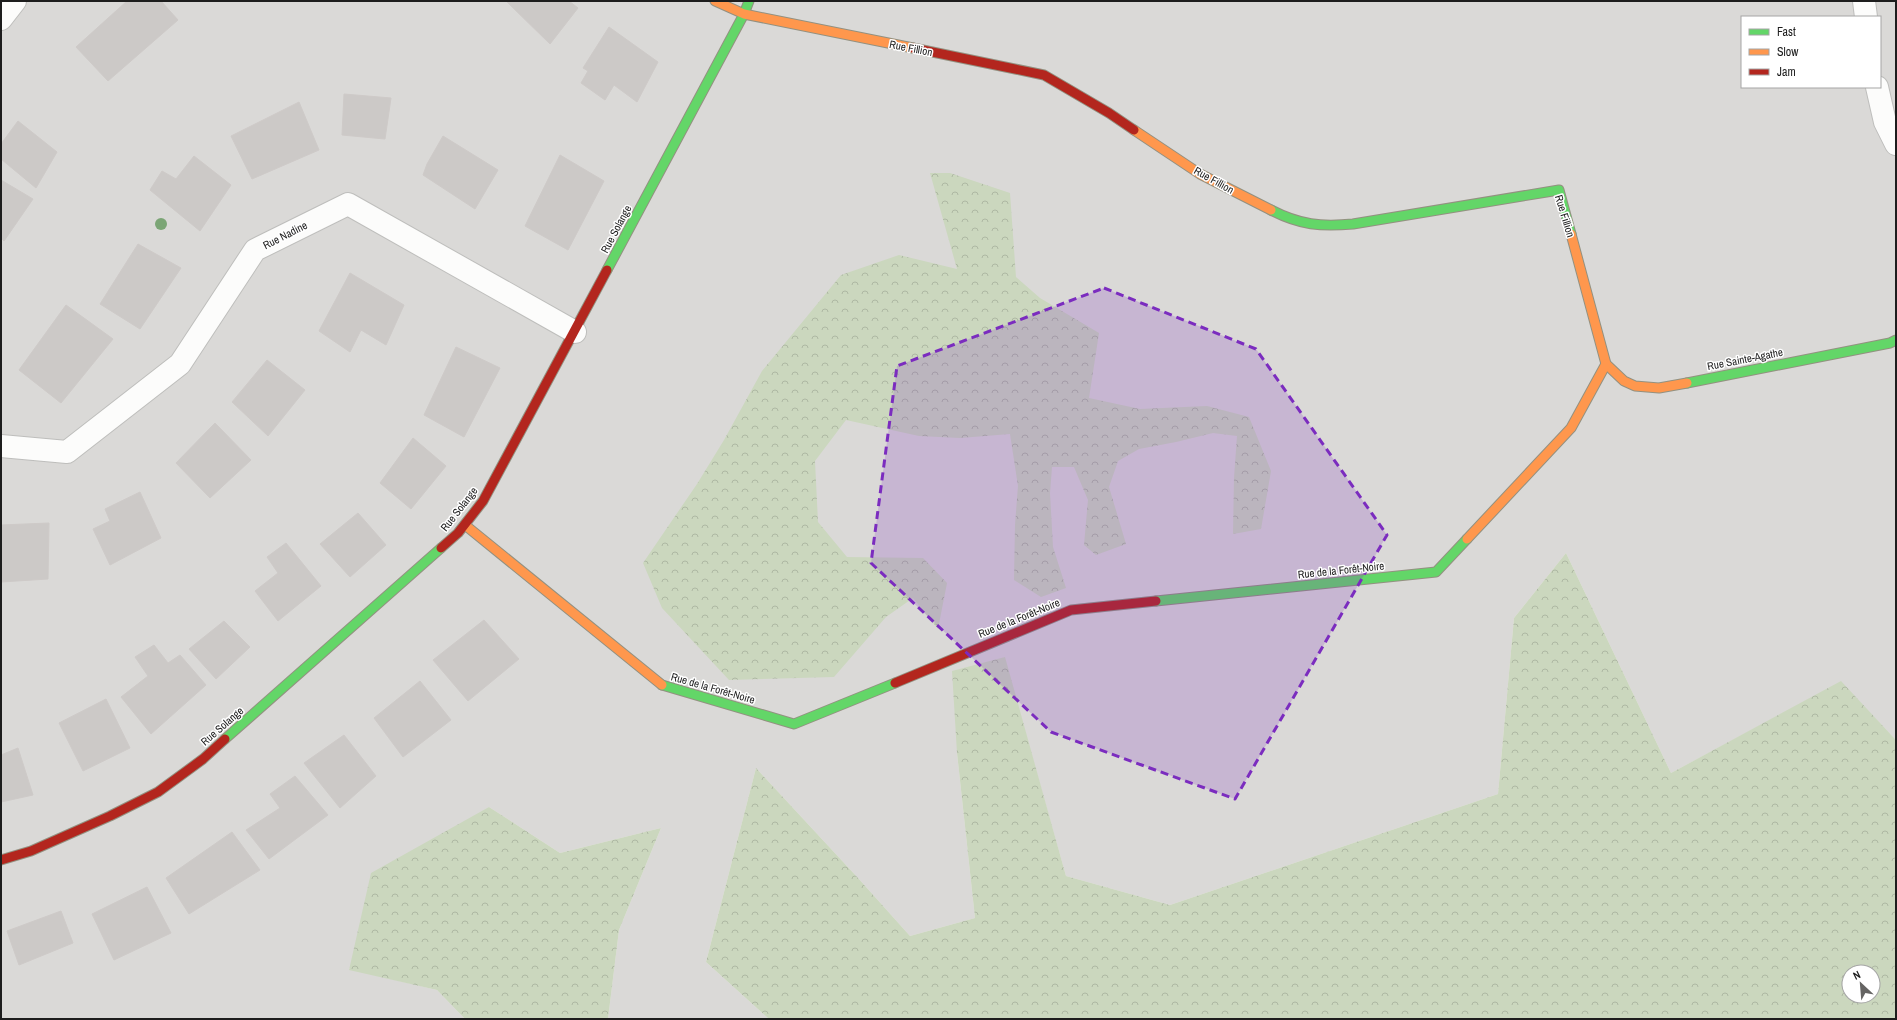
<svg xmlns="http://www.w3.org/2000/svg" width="1897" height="1020" viewBox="0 0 1897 1020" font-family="'Archivo Narrow',sans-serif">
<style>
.residential{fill:#dad9d7;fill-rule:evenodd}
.forest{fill:url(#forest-crowns);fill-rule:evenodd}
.building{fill:#ccc9c7;stroke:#cecac8}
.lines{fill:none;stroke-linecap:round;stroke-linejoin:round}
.street-casing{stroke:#bebebc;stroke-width:24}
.fast-casing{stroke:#939180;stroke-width:11}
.slow-casing{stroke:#939180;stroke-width:11}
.jam-casing{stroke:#939180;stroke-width:11}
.street{stroke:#fcfcfb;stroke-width:22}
.fast{stroke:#63d668;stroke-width:9}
.slow{stroke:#ff974d;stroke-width:9}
.jam{stroke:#b3261e;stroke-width:9}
.tree{fill:#7ba575}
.marked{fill:#7b2cbf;fill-opacity:0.2;stroke:#7b2cbf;stroke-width:3;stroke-dasharray:8 5;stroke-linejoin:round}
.labels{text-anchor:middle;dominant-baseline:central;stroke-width:3;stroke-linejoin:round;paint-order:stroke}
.street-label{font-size:11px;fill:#1d1d1d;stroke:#fff}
</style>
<defs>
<pattern id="forest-crowns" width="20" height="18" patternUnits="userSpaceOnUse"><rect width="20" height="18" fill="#cbd7be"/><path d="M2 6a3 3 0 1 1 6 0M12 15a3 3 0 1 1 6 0" fill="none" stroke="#aeb8a3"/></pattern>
</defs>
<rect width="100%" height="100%" fill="#ebe9e6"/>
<!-- residential -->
<path class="residential" d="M1,1H1896V740L1841,682L1671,773L1566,553L1514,618L1498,794L1170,905L1066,876L1004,657L957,753L975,918L910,936L858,878L756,768L706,962L769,1019H608L619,930L661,828L560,853L489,807L349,969L437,990L465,1019H1ZM1742,17H1880V87H1742Z"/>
<!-- forest -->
<g class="forest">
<path d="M930,173H950L1010,193L1016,277L1040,298L1099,333L1089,398L1140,409L1207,406L1249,417L1271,471L1261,529L1233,534L1234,478L1237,436L1213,433L1176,442L1139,449L1118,461L1109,487L1126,544L1096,555L1084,545L1088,500L1074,467H1052L1050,493L1053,547L1066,588L1041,597L1014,580L1015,525L1018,486L1010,434L960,438L919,436L846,420L815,461L818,522L847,557L923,558L947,583L938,629L913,598L886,617L834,677L729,680L662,608L643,563L697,484L724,440L762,371L841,275L899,255L957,269Z"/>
<path d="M1566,553L1671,773L1841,681L1896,740V1019H769L706,962L756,768L858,878L910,936L975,918L957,753L952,671L1005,657L1066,876L1170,905L1498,794L1514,618ZM1849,972H1873V996H1849Z"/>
<path d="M489,807L560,853L661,828L619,930L608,1019H465L437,990L349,970L371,873Z"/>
</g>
<!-- building -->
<g class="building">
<path d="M127,1H161L178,20L108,81L76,47Z"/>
<path d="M509,1H569L578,8L550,44L507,2Z"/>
<path d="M609,27L658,62L637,102L614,85L605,100L581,83L588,71L583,68Z"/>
<path d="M344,94L391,98L385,139L342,135Z"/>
<path d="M299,102L319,150L252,179L231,136Z"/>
<path d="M18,121L57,152L36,188L1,159V144Z"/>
<path d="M443,136L498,170L475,209L423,175L427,164Z"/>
<path d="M560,155L604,181L568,250L525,226Z"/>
<path d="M194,156L231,185L200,231L150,190L162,171L176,179Z"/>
<path d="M1,180L33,199L4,241L1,238Z"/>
<path d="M138,244L181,268L140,329L100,304Z"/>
<path d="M350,273L404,305L386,345L361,330L350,352L319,331Z"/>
<path d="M66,305L113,339L61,403L19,370Z"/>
<path d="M456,347L500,368L464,437L424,415Z"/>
<path d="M267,360L305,390L268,436L232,402Z"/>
<path d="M215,423L251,460L210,498L176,463Z"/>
<path d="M413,438L446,466L411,509L380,483Z"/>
<path d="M140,492L161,538L110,565L93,529L110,521L105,509Z"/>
<path d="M358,513L386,545L350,577L320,544Z"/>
<path d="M49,523L48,579L1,582V525Z"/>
<path d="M286,543L321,586L278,621L255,591L278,573L267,557Z"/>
<path d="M484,620L519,659L468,701L433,660Z"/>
<path d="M224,621L250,647L216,679L189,649Z"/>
<path d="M154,645L168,663L180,655L206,685L151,734L121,697L148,676L135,657Z"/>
<path d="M420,681L451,720L403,757L374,718Z"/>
<path d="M106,699L130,748L83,771L59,723Z"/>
<path d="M344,735L376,776L340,808L304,763Z"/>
<path d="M18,748L33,795L1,802V755Z"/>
<path d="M295,776L328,815L269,859L246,830L280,808L270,794Z"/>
<path d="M232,832L260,870L189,914L166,878Z"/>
<path d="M147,887L171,933L114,960L92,914Z"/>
<path d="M61,911L73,943L19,965L7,931Z"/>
</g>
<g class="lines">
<defs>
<g id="street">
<path d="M1864,1L1866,17"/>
<path d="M1,19L15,1"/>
<path d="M1877,87L1885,122L1896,144"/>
<path d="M1,446L67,452L180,364L255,250L348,204L575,332"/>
</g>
<g id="fast">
<path d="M1271,210C1300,225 1321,227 1353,224L1559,190L1571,234"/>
<path d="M607,270L744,14L749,1"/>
<path d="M1687,383L1890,343L1896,340"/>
<path d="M1156,601L1436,572L1467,539"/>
<path d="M662,685L794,724L895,683"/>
<path d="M225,739L441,548"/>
</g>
<g id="slow">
<path d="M715,1L744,14L913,48"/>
<path d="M1134,130L1200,174L1271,210"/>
<path d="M1571,234L1606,364L1624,381L1635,386L1659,388L1687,383"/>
<path d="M465,525L662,685"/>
<path d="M1467,539L1571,428L1606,364"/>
</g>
<g id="jam">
<path d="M913,48L1044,75L1109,113L1134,130"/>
<path d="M441,548L458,533L483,501L607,270"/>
<path d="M895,683L1071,610L1156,601"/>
<path d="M1,860L31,851L110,816L158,792L203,759L225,739"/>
</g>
</defs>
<!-- street casing -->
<use href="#street" class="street-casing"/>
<!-- fast casing -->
<use href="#fast" class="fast-casing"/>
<!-- slow casing -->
<use href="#slow" class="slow-casing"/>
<!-- jam casing -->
<use href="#jam" class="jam-casing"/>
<!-- street -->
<use href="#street" class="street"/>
<!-- fast -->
<use href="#fast" class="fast"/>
<!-- slow -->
<use href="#slow" class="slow"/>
<!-- jam -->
<use href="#jam" class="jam"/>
</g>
<!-- trees -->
<circle class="tree" cx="161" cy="224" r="6"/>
<!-- marked area -->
<path class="marked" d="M1104,288L1256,349L1387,535L1235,799L1051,732L871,563L897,366Z"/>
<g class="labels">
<!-- street labels -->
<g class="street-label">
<text transform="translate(911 48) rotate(11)">Rue Fillion</text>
<text transform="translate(1214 180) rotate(29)">Rue Fillion</text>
<text transform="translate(1565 216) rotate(73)">Rue Fillion</text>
<text transform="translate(616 229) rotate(-62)">Rue Solange</text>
<text transform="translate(285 235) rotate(-27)">Rue Nadine</text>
<text transform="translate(1745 359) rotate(-11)">Rue Sainte-Agathe</text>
<text transform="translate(459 509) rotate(-52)">Rue Solange</text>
<text transform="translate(1341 570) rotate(-6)">Rue de la Forêt-Noire</text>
<text transform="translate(1019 618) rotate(-22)">Rue de la Forêt-Noire</text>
<text transform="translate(713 688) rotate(16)">Rue de la Forêt-Noire</text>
<text transform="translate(222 726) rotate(-41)">Rue Solange</text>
</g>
</g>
<!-- border -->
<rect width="1897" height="1020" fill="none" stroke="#1d1d1d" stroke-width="4"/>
<!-- legend -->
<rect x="1741" y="16" width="140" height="72" fill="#ffffff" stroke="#a5a5a5"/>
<rect x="1749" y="29" width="20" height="6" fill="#63d668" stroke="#a5a5a5"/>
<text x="1777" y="36" font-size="12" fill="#1d1d1d">Fast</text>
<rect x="1749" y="49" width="20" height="6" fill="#ff974d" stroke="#a5a5a5"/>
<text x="1777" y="56" font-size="12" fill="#1d1d1d">Slow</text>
<rect x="1749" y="69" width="20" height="6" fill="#b3261e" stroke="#a5a5a5"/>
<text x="1777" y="76" font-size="12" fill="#1d1d1d">Jam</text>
<!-- north arrow -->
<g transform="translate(1861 984) rotate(334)"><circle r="19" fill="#ffffff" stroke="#a5a5a5"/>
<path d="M0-3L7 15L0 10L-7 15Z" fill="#656463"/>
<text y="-6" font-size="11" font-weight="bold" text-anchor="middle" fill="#1d1d1d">N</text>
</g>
</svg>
